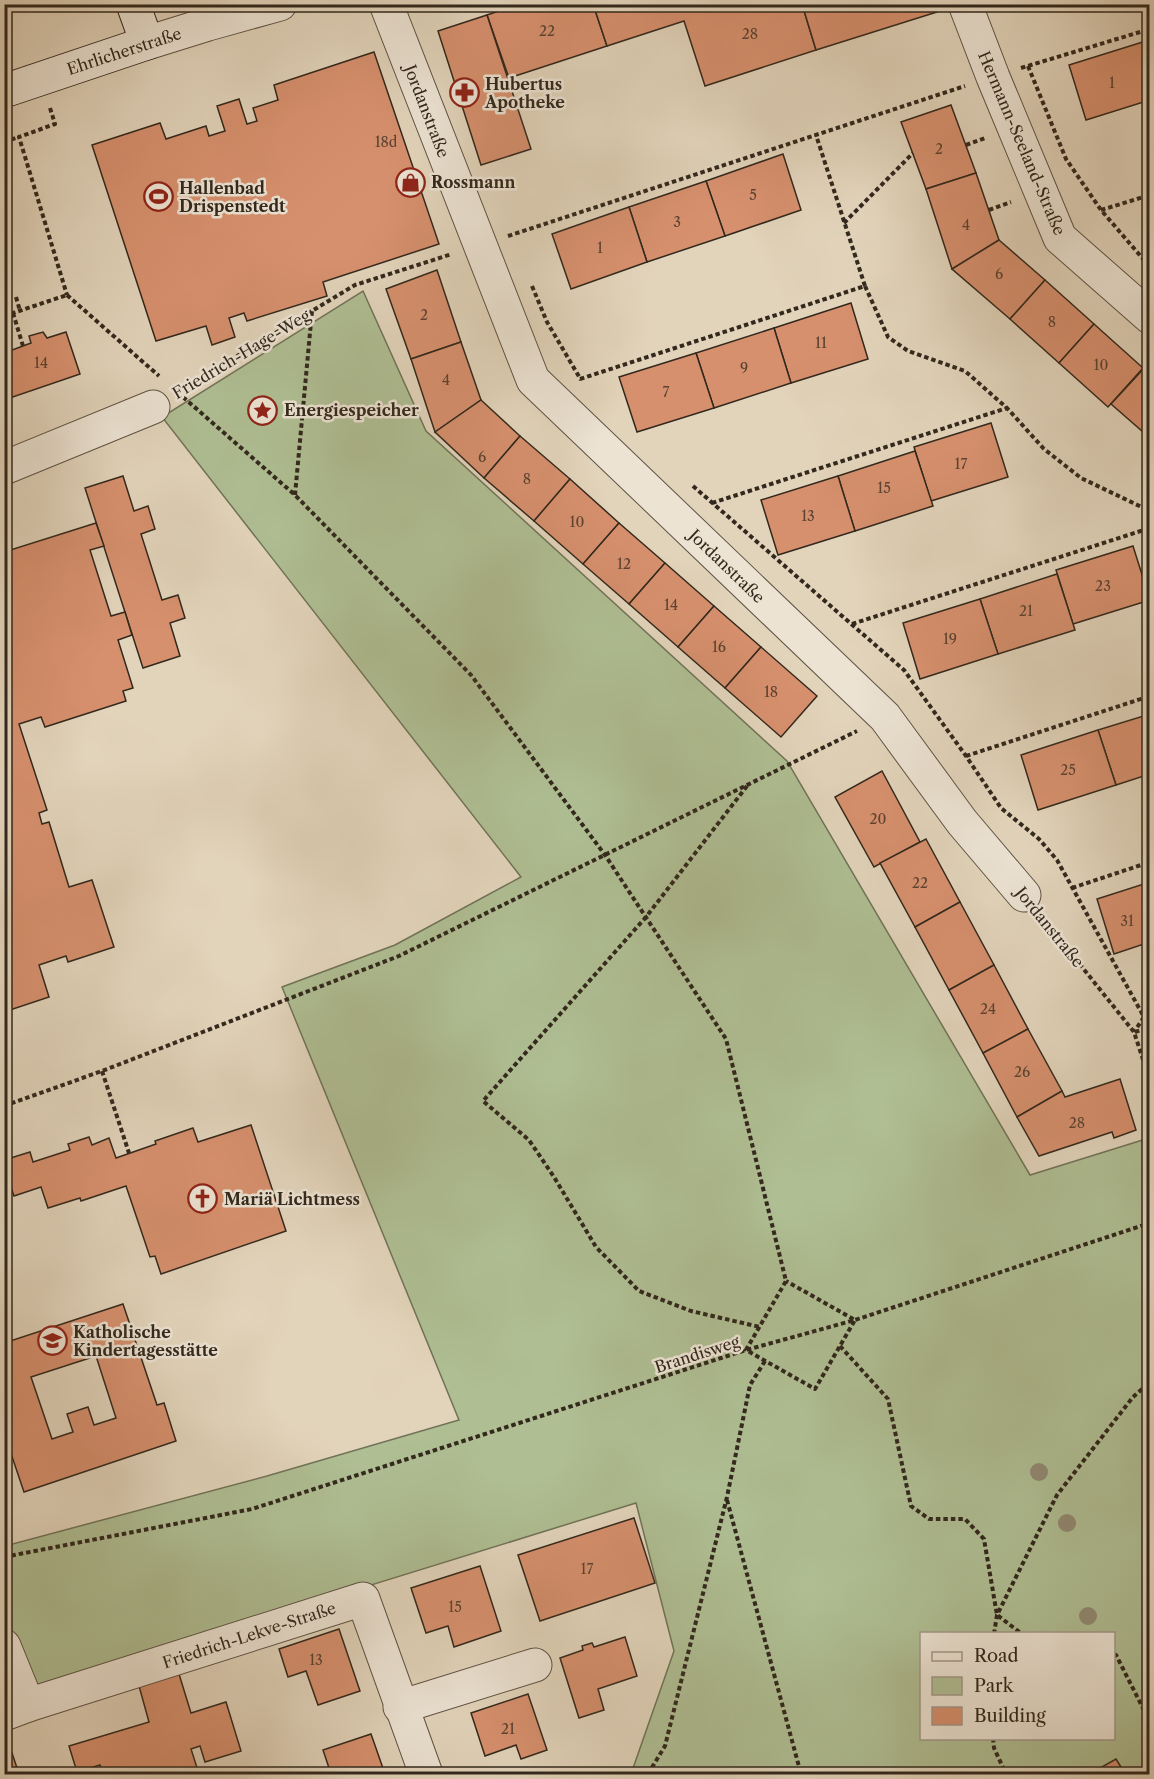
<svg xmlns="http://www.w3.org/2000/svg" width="1154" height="1779" viewBox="0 0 1154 1779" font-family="'Libre Caslon Text',serif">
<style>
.green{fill:#afbe93;stroke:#707358;stroke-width:1.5;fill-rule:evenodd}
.building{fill:#d7906e;stroke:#32281d;stroke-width:1.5;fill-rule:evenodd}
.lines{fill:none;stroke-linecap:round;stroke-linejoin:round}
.street-casing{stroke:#5e5344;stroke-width:35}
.secondary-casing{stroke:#32281d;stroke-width:35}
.path{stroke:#32281d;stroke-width:4;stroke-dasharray:4.5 3;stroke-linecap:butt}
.street{stroke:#ece3d3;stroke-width:33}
.secondary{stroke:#ece3d3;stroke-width:33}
.tree{fill:#928a74}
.labels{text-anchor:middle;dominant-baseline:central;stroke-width:5;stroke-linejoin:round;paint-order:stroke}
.number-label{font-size:14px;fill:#5b4231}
.street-label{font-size:16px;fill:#32281d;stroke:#ece3d3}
.poi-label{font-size:16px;font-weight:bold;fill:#32281d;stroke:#ece3d3;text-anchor:start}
</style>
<rect width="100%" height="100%" fill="#e2d4bb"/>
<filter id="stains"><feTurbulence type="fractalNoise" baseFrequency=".00333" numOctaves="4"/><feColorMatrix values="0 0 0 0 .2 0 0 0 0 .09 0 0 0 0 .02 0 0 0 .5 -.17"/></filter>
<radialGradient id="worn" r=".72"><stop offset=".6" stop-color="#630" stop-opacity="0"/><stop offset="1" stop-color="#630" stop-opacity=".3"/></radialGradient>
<!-- green -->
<path class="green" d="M363,291L426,431L787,761L1030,1175L1149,1138V1774H631L674,1651L636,1503L9,1697L5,1684V1546L267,1476L459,1420L282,987L395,945L521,877L162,417ZM922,1634H1114V1738H922Z"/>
<!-- building -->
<g class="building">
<path d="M520,4H593L607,46L509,78L487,15Z"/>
<path d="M593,4H738L739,10L755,4H802L816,50L705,86L684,21L607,46Z"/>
<path d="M802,4H935L937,12L816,50Z"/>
<path d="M487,15L531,149L481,165L438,31Z"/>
<path d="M1146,41L1150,53V100L1086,120L1069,65Z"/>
<path d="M374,52L439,244L323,282L327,296L247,321L244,313L229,318L235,337L212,345L206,326L156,341L92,145L160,123L166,139L206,126L209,136L225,131L217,106L239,99L247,124L257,121L253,108L278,100L274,85Z"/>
<path d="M951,105L976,173L926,189L901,122Z"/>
<path d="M783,154L801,210L725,236L706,181Z"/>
<path d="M976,173L999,240L952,269L926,189Z"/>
<path d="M706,181L725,236L647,262L629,207Z"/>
<path d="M629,207L647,262L571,289L552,234Z"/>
<path d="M999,240L1045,280L1010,319L952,269Z"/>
<path d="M437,270L461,342L411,359L386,289Z"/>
<path d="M1045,280L1094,324L1059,363L1010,319Z"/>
<path d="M851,303L868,359L791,383L774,328Z"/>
<path d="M1094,324L1143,368L1108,407L1059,363Z"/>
<path d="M774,328L791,383L714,408L696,353Z"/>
<path d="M43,332L47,338L66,332L80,374L4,400V353L31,343L29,336Z"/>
<path d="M461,342L481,400L435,432L411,359Z"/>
<path d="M696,353L714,408L637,432L619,377Z"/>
<path d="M1147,365L1150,367V438L1111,404Z"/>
<path d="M481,400L520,436L484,478L435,432Z"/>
<path d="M991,423L1008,477L931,501L914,447Z"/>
<path d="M520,436L570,479L534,521L484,478Z"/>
<path d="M915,451L933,506L855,531L838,476Z"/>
<path d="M123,476L134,511L148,506L155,529L141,534L162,600L178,595L185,618L170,623L180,656L143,668L85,488Z"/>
<path d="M838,476L855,531L778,555L761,500Z"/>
<path d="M570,479L619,523L583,564L534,521Z"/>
<path d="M96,523L104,546L90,550L111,616L125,612L132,635L118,640L133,688L123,691L126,701L45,727L41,717L19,724L47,810L39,813L42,824L49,822L69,887L92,880L114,947L68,962L66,956L39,965L49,997L4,1012V552Z"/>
<path d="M619,523L665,563L629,604L583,564Z"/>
<path d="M1133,546L1150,600L1073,624L1056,570Z"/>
<path d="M665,563L714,606L678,647L629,604Z"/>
<path d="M1057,574L1075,630L998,654L980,599Z"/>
<path d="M980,599L998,654L920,679L903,623Z"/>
<path d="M714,606L761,647L725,688L678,647Z"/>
<path d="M761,647L817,696L781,737L725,688Z"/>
<path d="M1150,714V774L1116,785L1098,730Z"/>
<path d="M1098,730L1116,785L1038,810L1021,755Z"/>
<path d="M882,771L920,842L874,867L835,797Z"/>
<path d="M926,839L960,902L915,927L880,863Z"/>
<path d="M1150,882V942L1114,954L1097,899Z"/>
<path d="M960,902L994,965L949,990L915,927Z"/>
<path d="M994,965L1028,1029L983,1053L949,990Z"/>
<path d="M1028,1029L1062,1091L1017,1117L983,1053Z"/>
<path d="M1120,1079L1136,1130L1114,1138L1112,1132L1039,1156L1017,1117L1062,1091L1065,1097Z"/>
<path d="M251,1125L286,1231L161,1274L155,1256L150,1257L126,1186L81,1201L80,1198L48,1208L41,1187L14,1196L4,1167V1160L30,1152L33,1162L70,1150L68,1144L89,1137L92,1145L109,1138L116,1158L156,1144L155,1141L193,1128L198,1142Z"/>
<path d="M123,1304L157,1405L164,1403L176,1441L24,1492L4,1433V1343ZM96,1356L116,1418L94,1425L88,1407L67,1414L73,1432L52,1439L31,1377Z"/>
<path d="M634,1518L655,1583L540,1621L518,1555Z"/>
<path d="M480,1566L501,1631L454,1647L448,1626L426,1633L411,1588Z"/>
<path d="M339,1629L360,1691L318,1705L306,1671L288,1677L279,1649Z"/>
<path d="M625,1637L637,1676L598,1689L604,1710L579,1718L560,1658L583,1650L582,1646L592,1643L594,1647Z"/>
<path d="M179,1674L191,1713L226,1702L241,1751L205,1762L200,1746L191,1749L199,1774H103L100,1765L77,1772L69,1746L149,1722L139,1686Z"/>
<path d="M528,1694L547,1750L521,1759L516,1745L485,1756L471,1713Z"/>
<path d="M371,1734L385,1774H331L323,1750Z"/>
<path d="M8,1741L19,1774H4V1742Z"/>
<path d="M1116,1759L1124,1772L1120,1774H1103L1100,1768Z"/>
</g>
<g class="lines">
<defs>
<g id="street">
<path d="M386,4L533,380L885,717L962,822L1024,895"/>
<path d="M965,4L993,77L1060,238L1150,317"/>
<path d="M147,43L208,24L280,4"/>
<path d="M4,468L153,407"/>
<path d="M4,1646L28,1705L4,1714"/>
<path d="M28,1705L363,1599L426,1774"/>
<path d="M400,1707L535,1665"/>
</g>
<path id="secondary" d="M4,91L147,43L133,4"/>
</defs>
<!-- street casing -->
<use href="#street" class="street-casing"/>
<!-- secondary casing -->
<use href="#secondary" class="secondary-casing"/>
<!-- path -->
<g class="path">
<path d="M1028,66L1066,159L1101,210L1150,267"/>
<path d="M1021,68L1150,29"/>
<path d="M50,108L55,124L19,137L67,295"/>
<path d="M4,142L19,137"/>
<path d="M966,145L985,138"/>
<path d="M989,210L1011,202"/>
<path d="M1101,210L1150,195"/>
<path d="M844,223L913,153"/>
<path d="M508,236L965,86"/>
<path d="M532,286L547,322L581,380"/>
<path d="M865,286L888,337L908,351L965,371L1007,408L1044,449L1081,478L1150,511"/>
<path d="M67,295L159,376"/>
<path d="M16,297L20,311"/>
<path d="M13,313L23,346"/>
<path d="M4,316L67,295"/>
<path d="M580,379L865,286L816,135"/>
<path d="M179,391L355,285L452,254"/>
<path d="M183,397L295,495L471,675L605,855L726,1039L786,1281L746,1350L815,1389L855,1320L786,1281"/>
<path d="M693,486L904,670L966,756L1001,808L1039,839L1057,860L1144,1017L1134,1032"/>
<path d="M295,495L312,311"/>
<path d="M712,503L1007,408"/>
<path d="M852,624L1150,528"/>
<path d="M966,756L1150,696"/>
<path d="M747,786L646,917L483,1101L529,1140L554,1177L596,1247L639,1291L691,1311L760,1327"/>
<path d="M1072,888L1150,862"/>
<path d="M1042,917L1134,1032L1150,1081"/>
<path d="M1135,1032L1150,1027"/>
<path d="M102,1071L129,1153"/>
<path d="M4,1106L102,1071L399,956L857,731"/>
<path d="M840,1346L888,1399L911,1506L929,1519H965L984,1539L997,1615L1022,1634"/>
<path d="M727,1500L801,1774"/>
<path d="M4,1557L252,1509L746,1350L855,1320L1150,1223"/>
<path d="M994,1634L997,1615L1057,1495L1133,1397L1150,1382"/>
<path d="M1114,1654L1116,1655L1150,1722"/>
<path d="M993,1738L994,1748L1006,1774"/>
<path d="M648,1774L665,1746L727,1497L750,1385L765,1361"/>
</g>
<!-- street -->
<use href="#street" class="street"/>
<!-- secondary -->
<use href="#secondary" class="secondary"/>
</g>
<!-- trees -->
<g class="tree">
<circle cx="1039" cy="1472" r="9"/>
<circle cx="1067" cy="1523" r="9"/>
<circle cx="1088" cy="1616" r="9"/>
</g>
<!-- icons -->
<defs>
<symbol id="pharmacy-ring" viewBox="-11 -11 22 22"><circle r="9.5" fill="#ece3d3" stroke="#8f2418" stroke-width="1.5"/><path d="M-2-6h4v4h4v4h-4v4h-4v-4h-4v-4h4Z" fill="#8f2418"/></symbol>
<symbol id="shop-ring" viewBox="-11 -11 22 22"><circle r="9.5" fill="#ece3d3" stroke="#8f2418" stroke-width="1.5"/><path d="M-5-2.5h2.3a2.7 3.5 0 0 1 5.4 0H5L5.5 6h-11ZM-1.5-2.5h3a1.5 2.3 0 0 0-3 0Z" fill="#8f2418"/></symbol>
<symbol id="stadium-ring" viewBox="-11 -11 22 22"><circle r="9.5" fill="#ece3d3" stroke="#8f2418" stroke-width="1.5"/><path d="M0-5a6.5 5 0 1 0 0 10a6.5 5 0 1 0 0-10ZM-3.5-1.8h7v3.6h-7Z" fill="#8f2418"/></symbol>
<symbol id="sight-ring" viewBox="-11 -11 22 22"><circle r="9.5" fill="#ece3d3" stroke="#8f2418" stroke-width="1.5"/><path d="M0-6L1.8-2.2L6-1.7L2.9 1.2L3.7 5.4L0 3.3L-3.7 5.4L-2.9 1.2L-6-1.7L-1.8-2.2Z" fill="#8f2418"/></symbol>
<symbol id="church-ring" viewBox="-11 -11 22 22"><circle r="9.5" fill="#ece3d3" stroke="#8f2418" stroke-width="1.5"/><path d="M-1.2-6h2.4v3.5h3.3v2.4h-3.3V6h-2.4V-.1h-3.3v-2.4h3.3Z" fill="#8f2418"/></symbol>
<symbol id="school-ring" viewBox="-11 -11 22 22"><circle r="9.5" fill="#ece3d3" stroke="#8f2418" stroke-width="1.5"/><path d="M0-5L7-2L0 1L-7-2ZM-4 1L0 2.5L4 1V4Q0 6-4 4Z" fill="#8f2418"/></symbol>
</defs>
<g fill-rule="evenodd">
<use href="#pharmacy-ring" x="448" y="76" width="33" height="33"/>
<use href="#shop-ring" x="394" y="166" width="33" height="33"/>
<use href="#stadium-ring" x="142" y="180" width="33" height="33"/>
<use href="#sight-ring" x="246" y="394" width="33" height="33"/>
<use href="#church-ring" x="186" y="1182" width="33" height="33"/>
<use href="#school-ring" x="36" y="1324" width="33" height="33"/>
</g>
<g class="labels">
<!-- number labels -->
<g class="number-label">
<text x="547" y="31">22</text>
<text x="750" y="34">28</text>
<text x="1112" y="83">1</text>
<text x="386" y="142">18d</text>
<text x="939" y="149">2</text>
<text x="753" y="195">5</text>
<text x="677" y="222">3</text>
<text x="966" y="225">4</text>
<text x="600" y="248">1</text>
<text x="999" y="274">6</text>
<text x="424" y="315">2</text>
<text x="1052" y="322">8</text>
<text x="821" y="343">11</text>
<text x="41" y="363">14</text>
<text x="1101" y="365">10</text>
<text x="744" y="368">9</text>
<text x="446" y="380">4</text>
<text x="666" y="392">7</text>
<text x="482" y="457">6</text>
<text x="961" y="464">17</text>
<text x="527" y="479">8</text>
<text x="884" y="488">15</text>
<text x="808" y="516">13</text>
<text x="577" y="522">10</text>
<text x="624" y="564">12</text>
<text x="1103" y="586">23</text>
<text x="671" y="605">14</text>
<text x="1026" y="611">21</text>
<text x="950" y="639">19</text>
<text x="719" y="647">16</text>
<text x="771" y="692">18</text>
<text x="1068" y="770">25</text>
<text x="878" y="819">20</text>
<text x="920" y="883">22</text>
<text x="1127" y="921">31</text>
<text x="988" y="1009">24</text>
<text x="1022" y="1072">26</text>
<text x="1077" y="1123">28</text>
<text x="587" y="1569">17</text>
<text x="455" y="1607">15</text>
<text x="316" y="1660">13</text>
<text x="508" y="1729">21</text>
</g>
<!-- street labels -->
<g class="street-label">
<text transform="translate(124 51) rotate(-18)">Ehrlicherstraße</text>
<text transform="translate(427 111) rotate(69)">Jordanstraße</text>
<text transform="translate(1022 143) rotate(67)">Hermann-Seeland-Straße</text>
<text transform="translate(241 354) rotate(-31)">Friedrich-Hage-Weg</text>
<text transform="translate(727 566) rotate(44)">Jordanstraße</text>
<text transform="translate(1050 927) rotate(51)">Jordanstraße</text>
<text transform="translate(697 1354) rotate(-18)">Brandisweg</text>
<text transform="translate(249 1635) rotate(-18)">Friedrich-Lekve-Straße</text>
</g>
<!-- poi labels -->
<g class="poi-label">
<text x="485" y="84">Hubertus<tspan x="485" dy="18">Apotheke</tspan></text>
<text x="431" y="182">Rossmann</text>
<text x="179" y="188">Hallenbad<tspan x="179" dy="18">Drispenstedt</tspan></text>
<text x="284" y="410">Energiespeicher</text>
<text x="224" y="1199">Mariä Lichtmess</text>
<text x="73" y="1332">Katholische<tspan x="73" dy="18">Kindertagesstätte</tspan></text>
</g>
</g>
<!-- margin -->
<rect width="1154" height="1779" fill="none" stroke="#e2d4bb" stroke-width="24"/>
<rect x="6" y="6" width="1142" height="1767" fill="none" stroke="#32281d" stroke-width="3"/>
<rect x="12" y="12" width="1130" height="1755" fill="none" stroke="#32281d" stroke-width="1.5"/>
<!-- legend -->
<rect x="920" y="1632" width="195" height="108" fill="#ece3d3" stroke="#a2988a" stroke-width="1.5"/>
<rect x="932" y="1652" width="30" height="9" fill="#ece3d3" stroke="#a2988a" stroke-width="1.5"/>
<text x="974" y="1662" font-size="18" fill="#32281d">Road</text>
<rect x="932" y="1677" width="30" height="18" fill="#afbe93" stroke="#a2988a" stroke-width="1.5"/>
<text x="974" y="1692" font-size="18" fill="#32281d">Park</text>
<rect x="932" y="1707" width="30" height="18" fill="#d7906e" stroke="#a2988a" stroke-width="1.5"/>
<text x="974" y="1722" font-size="18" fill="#32281d">Building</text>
<rect width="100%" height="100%" filter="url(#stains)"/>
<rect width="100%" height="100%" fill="url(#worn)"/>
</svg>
